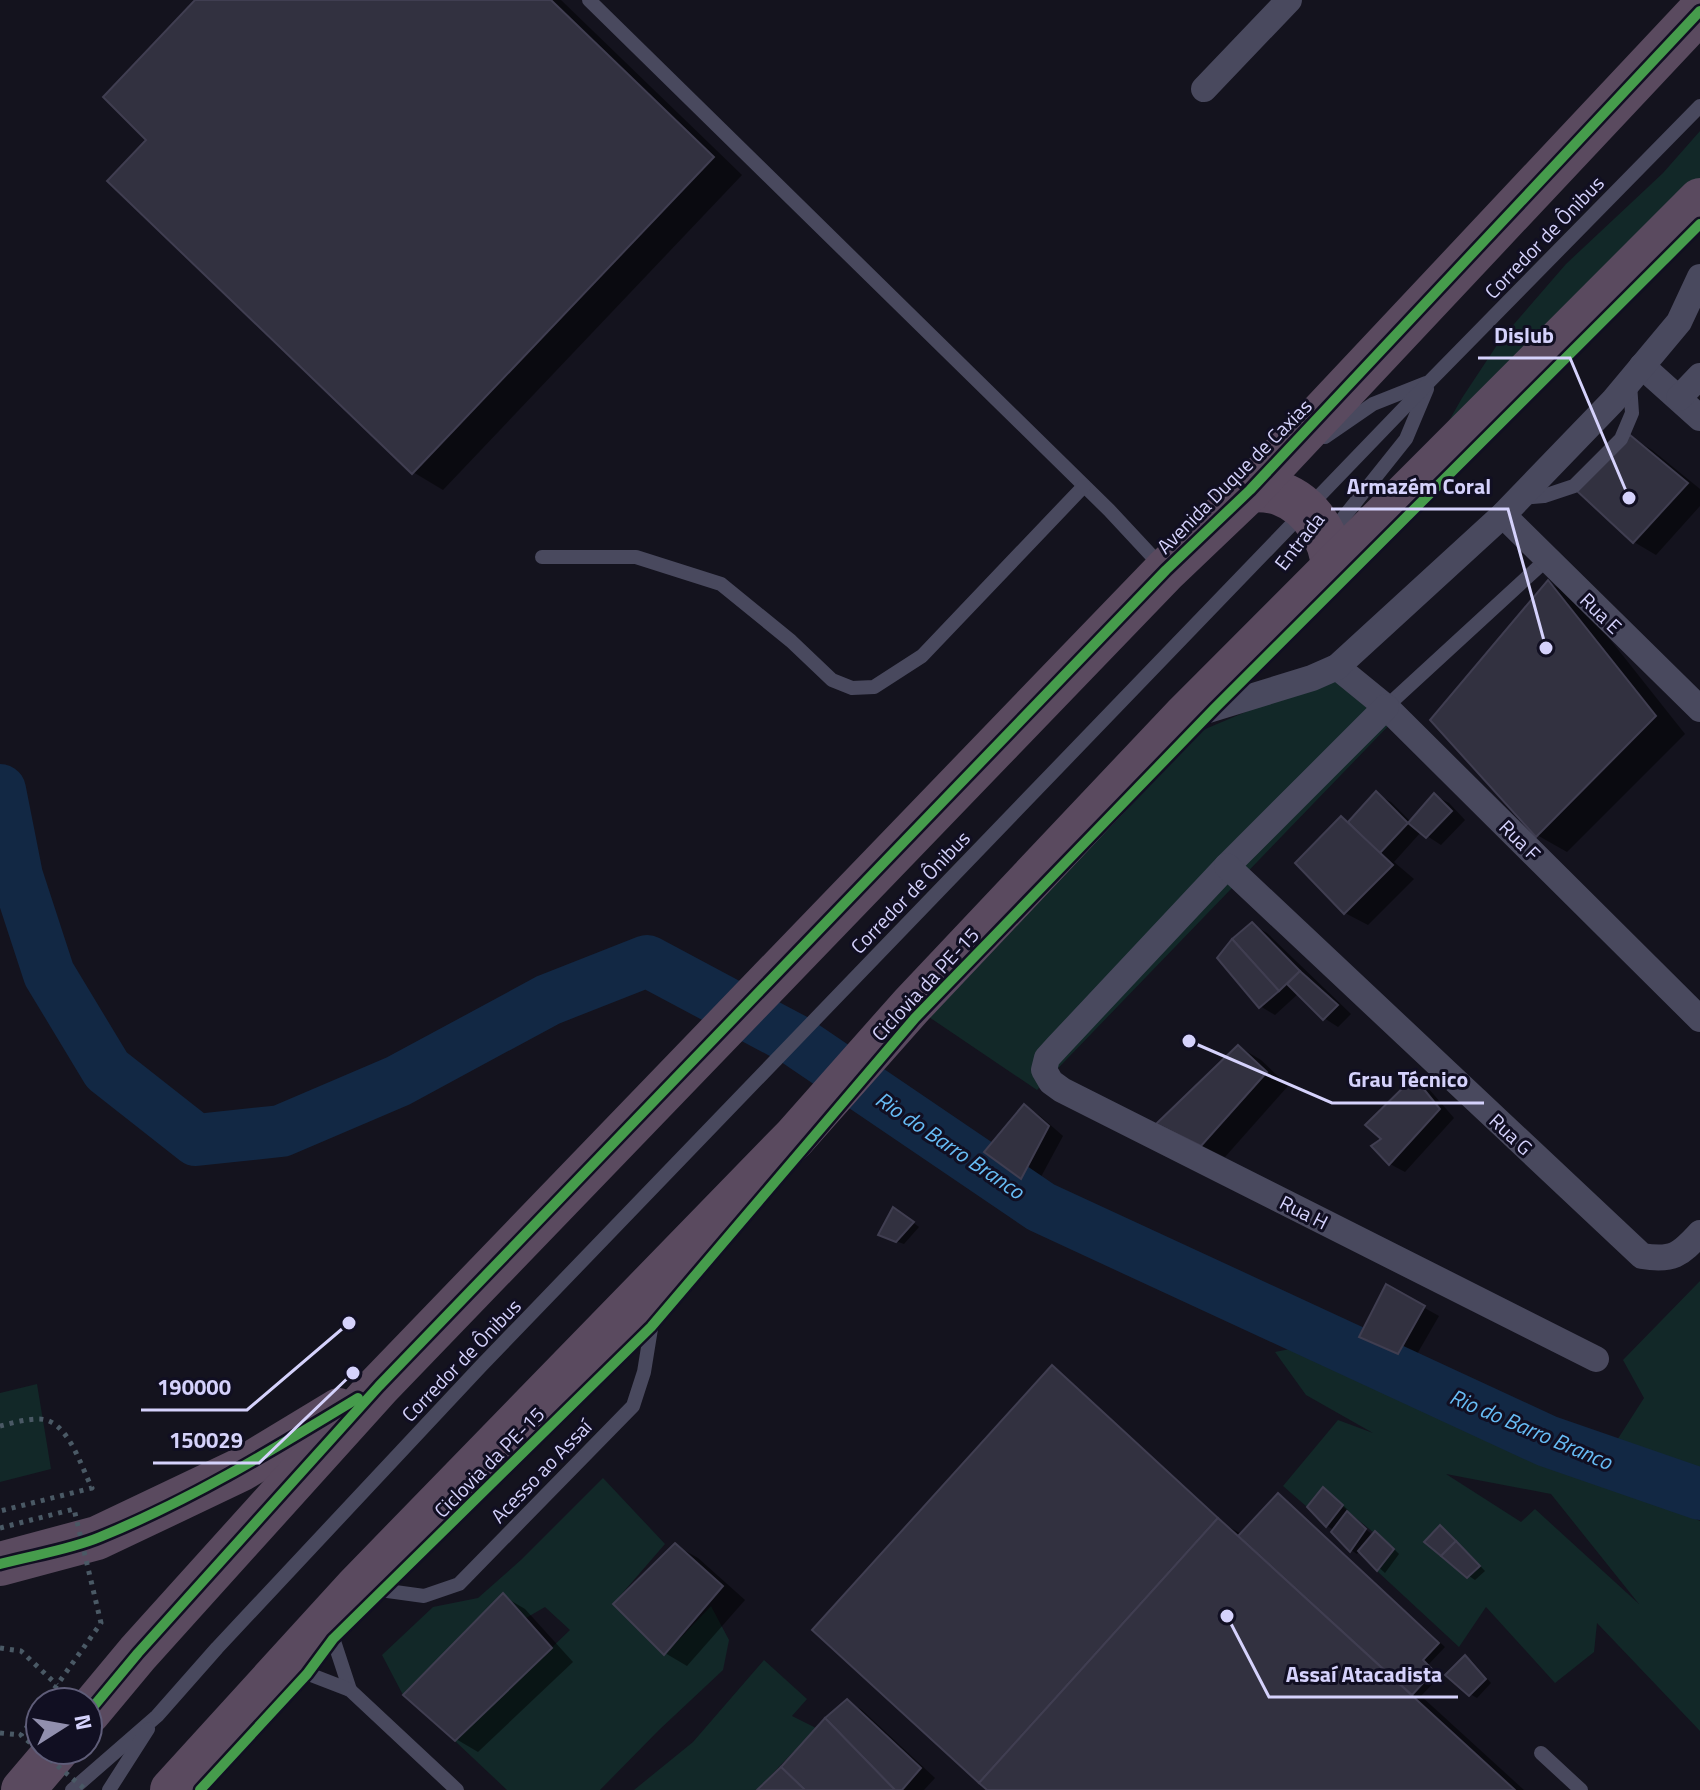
<svg xmlns="http://www.w3.org/2000/svg" width="1700" height="1790" viewBox="0 0 1700 1790" font-family="'Titillium Web',sans-serif">
<style>
.green{fill:#122828;fill-rule:evenodd}
.shadow{fill:#0007}
.lines{fill:none;stroke-linecap:round;stroke-linejoin:round}
.river{stroke:#122844;stroke-width:52}
.building{fill:#323140;stroke:#403e51;stroke-width:2}
.path{stroke:#4a5965;stroke-width:5;stroke-dasharray:4 6;stroke-linecap:butt}
.lane{stroke:#49495e;stroke-width:14}
.street{stroke:#49495e;stroke-width:26}
.highway{stroke:#5a4a5f;stroke-width:44}
.path-bridge{stroke:#4a5965;stroke-width:5;stroke-dasharray:4 6;stroke-linecap:butt}
.cycleway-casing{stroke:#110f22;stroke-width:15}
.cycleway{stroke:#469c4c;stroke-width:10}
.labels{text-anchor:middle;dominant-baseline:central;stroke-width:6;stroke-linejoin:round;paint-order:stroke}
.street-label{font-size:20px;fill:#d5d2fc;stroke:#110f22}
.water-label{font-size:22px;font-style:italic;fill:#67bcf5;stroke:#110f22}
.leader{fill:none;stroke:#d5d2fc;stroke-width:3}
.callout-dot{fill:#d5d2fc;stroke:#110f22;stroke-width:3}
.callout-label{font-size:22px;text-anchor:middle;font-weight:bold;fill:#d5d2fc;stroke:#110f22;stroke-width:6;stroke-linejoin:round;paint-order:stroke}
</style>
<rect width="100%" height="100%" fill="#14131e"/>
<!-- green -->
<g class="green">
<path d="M1700,131V185L1426,461L1462,398L1501,339L1566,264L1663,173Z"/>
<path d="M1339,670L1394,720L1037,1090L926,1015L1203,730L1321,680Z"/>
<path d="M1700,1281V1494L1612,1448L1644,1398L1623,1360Z"/>
<path d="M1310,1345L1700,1521V1731L1597,1623L1594,1652L1555,1683L1486,1607L1459,1647L1377,1571L1394,1549L1347,1511L1323,1487L1307,1507L1283,1486L1338,1420L1373,1433L1306,1395L1275,1352ZM1446,1474L1551,1494L1639,1604L1535,1509L1521,1522Z"/>
<path d="M37,1384L51,1469L0,1482V1393Z"/>
<path d="M603,1478L665,1544L613,1604L664,1655L711,1606L729,1640L723,1670L659,1730L600,1790H507L455,1741L570,1630L545,1607L526,1618L503,1594L403,1695L382,1655L433,1607L478,1598L522,1559Z"/>
<path d="M764,1660L807,1699L792,1716L816,1728L757,1790H634L693,1742Z"/>
</g>
<!-- shadow -->
<g class="shadow">
<path d="M198,0H561L742,175L443,490L413,472L149,140Z"/>
<path d="M1630,437L1652,450L1700,489V506L1656,555L1634,542Z"/>
<path d="M1548,582L1578,599L1685,734L1567,852L1537,835Z"/>
<path d="M1376,794L1391,802L1411,822L1434,795L1449,803L1465,820L1441,845L1421,832L1394,862L1414,879L1368,925L1345,913L1341,819L1349,823Z"/>
<path d="M1253,925L1267,933L1351,1014L1338,1027L1324,1018L1299,993L1275,1015L1260,1006Z"/>
<path d="M1239,1047L1261,1060L1288,1086L1225,1157L1181,1136Z"/>
<path d="M1414,1080L1428,1088L1454,1118L1405,1172L1390,1164L1374,1146L1384,1139Z"/>
<path d="M1024,1107L1039,1115L1063,1136L1036,1186L987,1152Z"/>
<path d="M900,1213L919,1227L904,1244L887,1238Z"/>
<path d="M1387,1287L1439,1316L1413,1361L1361,1336Z"/>
<path d="M1330,1493L1348,1510L1346,1513L1374,1536L1375,1533L1382,1537L1399,1554L1385,1573L1360,1550L1357,1554L1351,1550L1334,1530L1327,1526Z"/>
<path d="M1285,1500L1445,1647L1428,1665L1440,1676L1421,1696L1524,1790H990L1224,1524L1243,1535Z"/>
<path d="M1446,1531L1485,1571L1475,1580L1469,1576Z"/>
<path d="M675,1545L698,1558L745,1600L687,1666L665,1653Z"/>
<path d="M503,1596L525,1609L573,1662L478,1752L456,1739Z"/>
<path d="M1466,1657L1472,1661L1491,1683L1477,1698L1470,1694Z"/>
<path d="M847,1701L862,1710L935,1778L924,1790H760Z"/>
</g>
<g class="lines">
<!-- river -->
<path class="river" d="M0,790L17,876L49,974L107,1070L196,1140L281,1131L398,1081L548,1000L647,961L795,1040L1041,1207L1547,1441L1700,1494"/>
</g>
<!-- building -->
<g class="building">
<path d="M195,0H551L714,157L412,474L107,181L146,140L103,97Z"/>
<path d="M1630,435L1688,483L1633,543L1577,491Z"/>
<path d="M1548,580L1656,716L1536,837L1430,720Z"/>
<path d="M1376,791L1408,823L1379,854L1348,822Z"/>
<path d="M1434,793L1452,811L1426,838L1408,823Z"/>
<path d="M1341,816L1393,865L1344,914L1295,863Z"/>
<path d="M1252,922L1300,971L1279,991L1232,939Z"/>
<path d="M1232,939L1279,991L1259,1008L1217,958Z"/>
<path d="M1300,971L1338,1005L1323,1020L1287,984Z"/>
<path d="M1238,1045L1267,1072L1201,1146L1156,1124Z"/>
<path d="M1414,1077L1440,1109L1389,1165L1371,1146L1381,1139L1365,1125Z"/>
<path d="M1024,1104L1049,1126L1021,1179L984,1152Z"/>
<path d="M893,1207L914,1222L896,1242L878,1235Z"/>
<path d="M1386,1284L1425,1306L1398,1354L1359,1337Z"/>
<path d="M1052,1365L1218,1518L979,1783L812,1630Z"/>
<path d="M1323,1487L1343,1505L1326,1527L1307,1507Z"/>
<path d="M1278,1493L1439,1643L1423,1660L1434,1671L1412,1695L1238,1536Z"/>
<path d="M1347,1511L1366,1529L1350,1552L1331,1532Z"/>
<path d="M1218,1518L1238,1536L1515,1790H987L979,1783Z"/>
<path d="M1440,1525L1456,1541L1441,1556L1424,1542Z"/>
<path d="M1375,1531L1394,1549L1377,1571L1358,1551Z"/>
<path d="M1456,1541L1480,1566L1467,1578L1441,1556Z"/>
<path d="M675,1543L723,1586L664,1655L613,1604Z"/>
<path d="M503,1593L552,1648L455,1741L403,1695Z"/>
<path d="M1465,1655L1486,1679L1469,1696L1445,1675Z"/>
<path d="M847,1699L921,1768L902,1790H895L825,1718Z"/>
<path d="M825,1718L895,1790H805L781,1767Z"/>
<path d="M781,1767L805,1790H757Z"/>
</g>
<g class="lines">
<!-- path -->
<g class="path">
<path d="M0,1426C12,1423 26,1419 39,1419C68,1419 81,1467 92,1488L0,1511"/>
<path d="M0,1648L21,1651L57,1685"/>
<path d="M0,1733L21,1735"/>
</g>
<!-- lane -->
<g class="lane">
<path d="M589,0L1109,510L1163,568"/>
<path d="M1325,437L1373,404L1426,383"/>
<path d="M1520,498L1544,496L1574,486L1621,439L1632,413L1630,384"/>
<path d="M1331,533L1406,439L1427,389"/>
<path d="M542,557H636L721,584L791,641L832,680L852,688L874,687L922,656L1084,486"/>
<path d="M1386,707L1546,560"/>
<path d="M366,1588L424,1596L459,1584L633,1406L644,1372L656,1298"/>
<path d="M329,1626L350,1690"/>
<path d="M293,1668L350,1690L457,1790"/>
<path d="M1541,1753L1581,1790"/>
<path d="M72,1790L157,1716L217,1648L481,1366L1430,381L1700,106"/>
<path d="M109,1790L148,1729"/>
</g>
<!-- street -->
<g class="street">
<path d="M1204,89L1289,0"/>
<path d="M1642,366L1700,418"/>
<path d="M1679,398L1700,376"/>
<path d="M1503,515L1700,709"/>
<path d="M1337,667L1386,707L1700,1019"/>
<path d="M1386,707L1227,866L1058,1046L1047,1058L1044,1070L1051,1082L1062,1090L1596,1359"/>
<path d="M1195,714L1312,678L1337,667L1503,515L1613,401L1679,322L1700,277"/>
<path d="M1227,866L1642,1256C1673,1261 1680,1255 1700,1233"/>
</g>
<!-- highway -->
<g class="highway">
<path d="M1250,490C1261,490 1271,490 1281,494C1311,505 1332,539 1333,569"/>
<path d="M0,1564L97,1538L240,1470L339,1410"/>
<path d="M88,1713L138,1653L379,1386L1166,570L1250,490L1700,11"/>
<path d="M23,1790L57,1750"/>
<path d="M172,1790L357,1587L795,1137L912,1005L1184,717L1700,200"/>
</g>
<!-- path-bridge -->
<g class="path-bridge">
<path d="M0,1528L74,1509L101,1623L45,1702"/>
<path d="M40,1709L21,1735L86,1790"/>
</g>
<defs>
<g id="cycleway">
<path d="M0,1564C33,1555 69,1550 100,1537C191,1500 274,1449 358,1398"/>
<path d="M88,1713L138,1653L379,1386L1166,570L1250,490L1700,11"/>
<path d="M200,1790L307,1674L333,1639L651,1327L915,1018L1215,708L1700,224"/>
</g>
</defs>
<!-- cycleway casing -->
<use href="#cycleway" class="cycleway-casing"/>
<!-- cycleway -->
<use href="#cycleway" class="cycleway"/>
</g>
<g class="labels">
<!-- street labels -->
<g class="street-label">
<text transform="translate(1544 237) rotate(-46)">Corredor de Ônibus</text>
<text transform="translate(1234 476) rotate(-45)">Avenida Duque de Caxias</text>
<text transform="translate(1299 541) rotate(-52)">Entrada</text>
<text transform="translate(1601 613) rotate(44)">Rua E</text>
<text transform="translate(1520 840) rotate(45)">Rua F</text>
<text transform="translate(910 892) rotate(-46)">Corredor de Ônibus</text>
<text transform="translate(925 984) rotate(-47)">Ciclovia da PE-15</text>
<text transform="translate(1511 1134) rotate(43)">Rua G</text>
<text transform="translate(1304 1212) rotate(27)">Rua H</text>
<text transform="translate(461 1360) rotate(-46)">Corredor de Ônibus</text>
<text transform="translate(489 1462) rotate(-45)">Ciclovia da PE-15</text>
<text transform="translate(541 1471) rotate(-46)">Acesso ao Assaí</text>
</g>
<!-- water labels -->
<g class="water-label">
<text transform="translate(950 1145) rotate(34)">Rio do Barro Branco</text>
<text transform="translate(1531 1429) rotate(23)">Rio do Barro Branco</text>
</g>
</g>
<!-- callouts -->
<path class="leader" d="M1629 498L1570 358H1478M1546 648L1508 509H1331M1189 1041L1332 1103H1484M349 1323L247 1410H141M353 1373L259 1463H153M1227 1616L1269 1697H1458"/>
<g class="callout-dot">
<circle cx="1629" cy="498" r="8"/>
<circle cx="1546" cy="648" r="8"/>
<circle cx="1189" cy="1041" r="8"/>
<circle cx="349" cy="1323" r="8"/>
<circle cx="353" cy="1373" r="8"/>
<circle cx="1227" cy="1616" r="8"/>
</g>
<g class="callout-label">
<text x="1524" y="343">Dislub</text>
<text x="1419" y="494">Armazém Coral</text>
<text x="1408" y="1087">Grau Técnico</text>
<text x="194" y="1395">190000</text>
<text x="206" y="1448">150029</text>
<text x="1364" y="1682">Assaí Atacadista</text>
</g>
<!-- north arrow -->
<g transform="translate(64 1726) rotate(79)"><circle r="38" fill="#110f22" stroke="#5f5d79" stroke-width="2"/>
<path d="M0-6L14 30L0 20L-14 30Z" fill="#918fae"/>
<text y="-12" font-size="22" font-weight="bold" text-anchor="middle" fill="#d5d2fc">N</text>
</g>
</svg>
